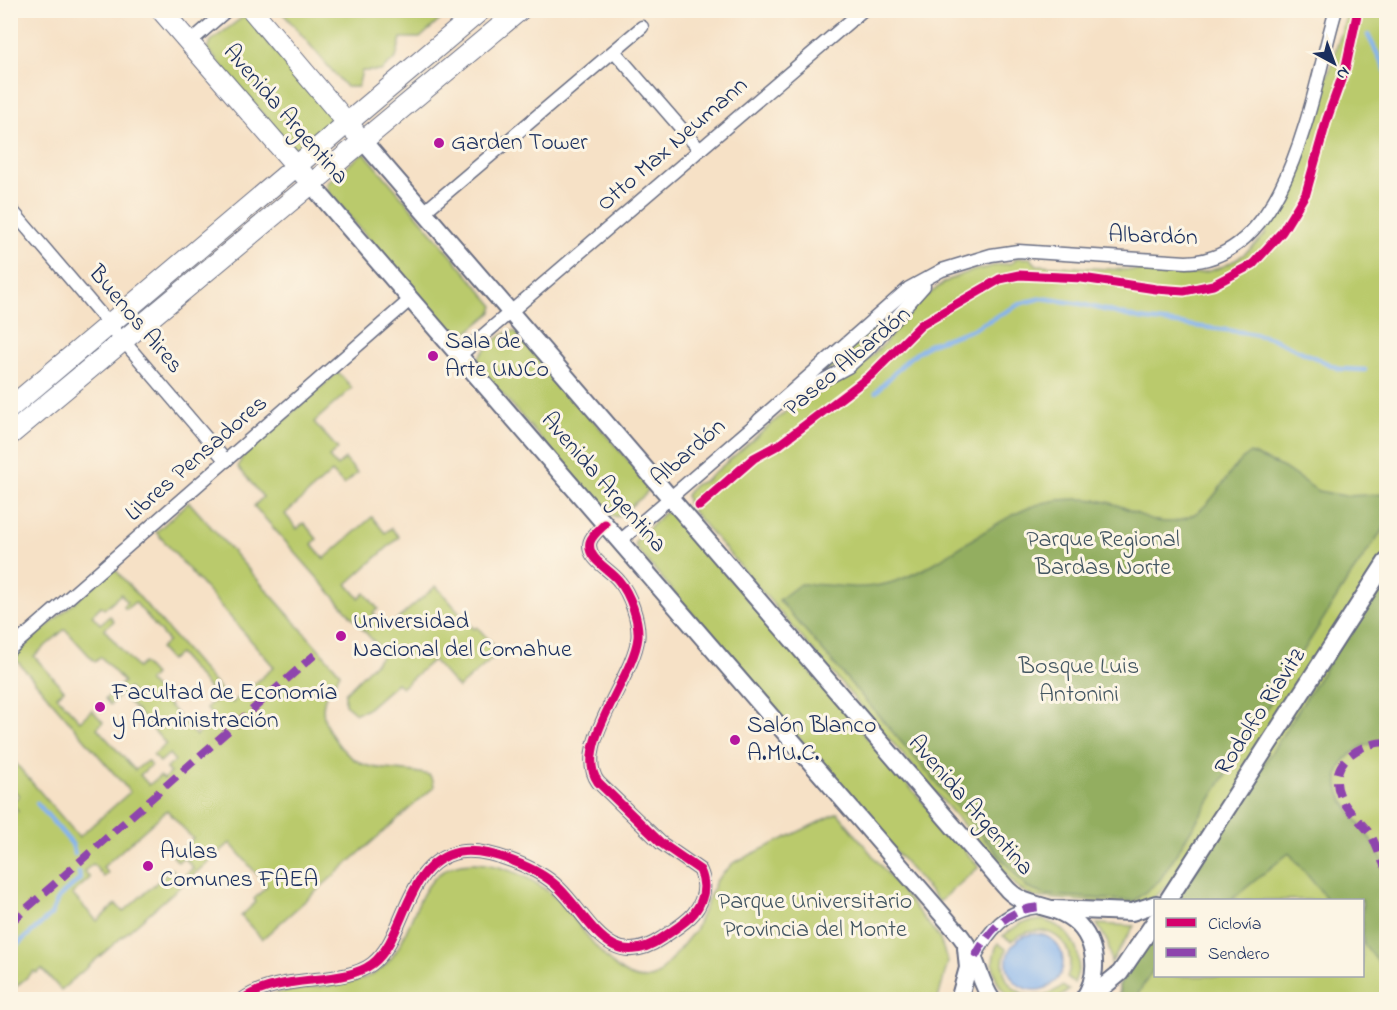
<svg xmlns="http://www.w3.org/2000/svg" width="1397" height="1010" viewBox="0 0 1397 1010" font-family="'Indie Flower',sans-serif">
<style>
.green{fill:#baca6c;stroke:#6a7c65;stroke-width:1.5;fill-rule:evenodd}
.forest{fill:#93ae60;stroke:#576e5f;stroke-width:1.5}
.water{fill:#84b3ee;stroke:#5071a6;stroke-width:1.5}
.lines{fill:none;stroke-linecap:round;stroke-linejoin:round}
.stream{stroke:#84b3ee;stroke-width:4.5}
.minor-casing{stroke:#686d82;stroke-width:15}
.secondary-casing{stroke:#686d82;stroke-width:20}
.primary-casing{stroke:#686d82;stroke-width:22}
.minor{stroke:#fff;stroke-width:12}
.secondary{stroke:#fff;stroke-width:16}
.primary{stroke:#fff;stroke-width:20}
.quiet{stroke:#8e44ad;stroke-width:8;stroke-dasharray:15 8;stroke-linecap:butt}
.cycleway-casing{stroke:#fcf5e5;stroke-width:13}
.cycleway{stroke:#d6006c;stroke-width:9}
.poi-dot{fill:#b5179e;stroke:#fcf5e5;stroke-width:2}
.labels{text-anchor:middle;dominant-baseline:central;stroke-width:6;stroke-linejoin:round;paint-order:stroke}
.street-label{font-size:24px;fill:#1b2f5e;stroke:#fcf5e5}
.poi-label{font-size:24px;fill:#1b2f5e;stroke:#fcf5e5;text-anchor:start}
.park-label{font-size:24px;fill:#435662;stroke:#fcf5e5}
</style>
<rect width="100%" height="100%" fill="#fcf5e5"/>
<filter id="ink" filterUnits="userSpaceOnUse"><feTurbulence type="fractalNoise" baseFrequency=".0167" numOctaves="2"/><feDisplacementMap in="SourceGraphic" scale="12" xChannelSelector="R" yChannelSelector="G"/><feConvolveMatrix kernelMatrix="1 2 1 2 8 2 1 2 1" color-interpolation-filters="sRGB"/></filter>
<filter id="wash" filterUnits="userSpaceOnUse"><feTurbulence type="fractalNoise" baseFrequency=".008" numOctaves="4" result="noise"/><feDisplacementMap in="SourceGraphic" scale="24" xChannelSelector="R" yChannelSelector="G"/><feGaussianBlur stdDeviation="1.35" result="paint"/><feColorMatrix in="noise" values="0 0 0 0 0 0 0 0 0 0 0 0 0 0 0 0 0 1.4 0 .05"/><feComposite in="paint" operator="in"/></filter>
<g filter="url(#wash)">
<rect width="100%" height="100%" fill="#f6e1c6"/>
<!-- green -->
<g class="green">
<path d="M281,11H450L420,38H401L396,58L381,71H362L358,87H346Z"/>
<path d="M1348,11H1386V999H1118L1119,985L1155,933L1156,976H1362V900H1177L1170,884L1152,899L1129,905L1034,897L1019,889L688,506L686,495L694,485L706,480L791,407L853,374L884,344L904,319L905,311L913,302C926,300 937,286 949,280C968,270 991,266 1012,263L1017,258H1030L1037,265L1145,271L1141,266C1150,267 1155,271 1162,272C1204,280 1239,265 1266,233L1265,226L1273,215L1279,213L1295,182L1320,100L1316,94L1320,81L1328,75Z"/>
<path d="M243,17H247L331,116L328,127L303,148L293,149L207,49L211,41Z"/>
<path d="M364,152L494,306L492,312L463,336H453L328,192L327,183Z"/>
<path d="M887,316L853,358L799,388Z"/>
<path d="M515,331L650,485L645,495L617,517L605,513L478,366L477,360C484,349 502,331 515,331Z"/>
<path d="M338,372L352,388L314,422L338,449L329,457L337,466L345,459L357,473L344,485L332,472L285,514L297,529L304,523L317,539L312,544L324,559L372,517L385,533L391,528L399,537L347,584L359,598L365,593L378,609L373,613L387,628L436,586L474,629L477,627L500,652L458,688L433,660L402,687L397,683L366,710L356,713L345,704V693L381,657L382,651L254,506L263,497L238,467L242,457Z"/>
<path d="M189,502L340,673C336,683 326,690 324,702C321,715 326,726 333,737C361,780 389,764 429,775L433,780L434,787L262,939L241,916L256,902L254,899L267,886L230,843L61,990L42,969L36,973L34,971L11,991L10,818L18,811L11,803L19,796L11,787V758L79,837L130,792L13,656L114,568L232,703L274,667L156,532ZM121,594L127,602L123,606L126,609L135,602L168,641L160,649L170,660L179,654L217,698L206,708L218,722L211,728L205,722L201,726L204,729L196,736L148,681L154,675L143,663L137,668L104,629L114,621L110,616L100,624L92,615L101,606L104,609ZM65,629L95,662L101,657L124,682L105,699L110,705L128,688L134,694L127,700L166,744L153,755L160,762L169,754L175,761L166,769L170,773L164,779L160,776L149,785L140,775L151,765L147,761L135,770L97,728L103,722L92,710L80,721L57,696L64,690L34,656ZM167,810L193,839L173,856L178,862L184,857L193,868L180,879L172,869L123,912L116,904L97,921L72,894L90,878L84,871L93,864L104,877L108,873L103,867Z"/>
<path d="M665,512H672L979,867L939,902L636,548L635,542Z"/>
<path d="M838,813L939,937L948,962L938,999H263C297,981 352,993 382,968C423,934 409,843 499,867C520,873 542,885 558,900C582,923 621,999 659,974L695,930L716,881L733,863Z"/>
<path d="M1042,920C1071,927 1087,955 1074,983L1067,978C1081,940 1041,916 1011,941L1003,936L1021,923Z"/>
<path d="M1097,924L1134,926L1111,963L1108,943Z"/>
<path d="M998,943L1006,949C992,987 1032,1010 1062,986L1069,990L1058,999H1013C994,986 988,964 998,943Z"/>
</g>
<!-- forest -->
<g class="forest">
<path d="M1250,453L1284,468L1318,491L1346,496L1386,494V525L1347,581L1160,880L1134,901L1045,895L1027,888L779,600L800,584C838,583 860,594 899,580C950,562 1003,509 1052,501C1068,499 1087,498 1102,501C1132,505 1153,531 1184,519C1217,507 1224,471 1250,453Z"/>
<path d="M1386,573V742C1370,742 1357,746 1346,759C1315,796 1379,831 1386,871C1388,881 1386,893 1386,903C1386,926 1386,949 1386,972L1363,943L1362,900H1328L1289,853L1231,900H1177Z"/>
<path d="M1155,933V967L1136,997L1120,998L1119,985Z"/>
</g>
<!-- water -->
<circle class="water" cx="1035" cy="962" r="28"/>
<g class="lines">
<!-- stream -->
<g class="stream">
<path d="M1368,35L1386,71"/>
<path d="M876,392L908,359L930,344L971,330L1022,303L1042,298L1081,304L1140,319L1249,333L1271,338L1340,369L1365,370"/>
<path d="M37,803L72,844L75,854"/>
<path d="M12,949L51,915L58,898L80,879L79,872"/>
</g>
</g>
</g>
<g filter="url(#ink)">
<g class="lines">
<defs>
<g id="minor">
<path d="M189,43L227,10"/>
<path d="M614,51L700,150"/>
<path d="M10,208L226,461"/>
<path d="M424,212L642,27"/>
<path d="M459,356L863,10"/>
<path d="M785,401L848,367L867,350L924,286"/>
<path d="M759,420L909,288L942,270L991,255L1018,251L1186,262C1291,260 1312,88 1336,10"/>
<path d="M620,541L766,415"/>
<path d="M10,649L411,299"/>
<path d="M975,957C989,930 1006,910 1038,907"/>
<path d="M242,1000C280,972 341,987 372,964C407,937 404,863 459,852C487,847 539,868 559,888C590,918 610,974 662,938C673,930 686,923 694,913C704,900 707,885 700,870L661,843L598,782C572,746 634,678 638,637C639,620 630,594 619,581C611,570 586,559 590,542C592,535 600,529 605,524"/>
</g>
<g id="secondary">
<path d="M363,141L1008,890C1024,906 1043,904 1062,913C1096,929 1103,971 1083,1000"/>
<path d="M311,184L959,934C979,958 977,978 992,1000"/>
<path d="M1168,900L1386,562"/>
<path d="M1054,909L1132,912L1156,904"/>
<path d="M959,1000L968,968L966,948"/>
<path d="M1087,1000L1120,973L1156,920"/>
</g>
<g id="primary">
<path d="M161,10L304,175"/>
<path d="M252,10L355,132"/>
<path d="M10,408L481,10"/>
<path d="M10,435L520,10"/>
</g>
</defs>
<!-- minor casing -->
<use href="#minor" class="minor-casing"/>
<!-- secondary casing -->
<use href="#secondary" class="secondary-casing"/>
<!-- primary casing -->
<use href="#primary" class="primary-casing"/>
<!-- minor -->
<use href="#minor" class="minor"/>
<!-- secondary -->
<use href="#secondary" class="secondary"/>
<!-- primary -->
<use href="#primary" class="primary"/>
<!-- quiet -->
<g class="quiet">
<path d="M1386,742C1357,743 1324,766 1342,799C1349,813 1362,822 1371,835C1377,846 1380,858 1386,869"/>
<path d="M10,923L320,650"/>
<path d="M975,957C990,929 1008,908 1042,907"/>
</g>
<defs>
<g id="cycleway">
<path d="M699,506L754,458L780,444L870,376L921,325L1000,279L1019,275L1082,278L1156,289L1184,291L1213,285L1253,264L1282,232L1306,193L1327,119L1346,66L1358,10"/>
<path d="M242,1000C280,972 341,987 372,964C407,937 404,863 459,852C487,847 539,868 559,888C590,918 610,974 662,938C673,930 686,923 694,913C704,900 707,885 700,870L661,843L598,782C572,746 634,678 638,637C639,620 630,594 619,581C611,570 586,559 590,542C592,535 600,529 605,524"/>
</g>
</defs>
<!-- cycleway casing -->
<use href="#cycleway" class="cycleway-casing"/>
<!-- cycleway -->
<use href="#cycleway" class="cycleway"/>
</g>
</g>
<!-- markers -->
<g class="poi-dot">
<circle cx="439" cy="143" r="6"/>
<circle cx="433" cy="356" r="6"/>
<circle cx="341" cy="636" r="6"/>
<circle cx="100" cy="707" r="6"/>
<circle cx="735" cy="740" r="6"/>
<circle cx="148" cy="866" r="6"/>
</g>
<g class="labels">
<!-- street labels -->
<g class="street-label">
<text transform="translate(285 115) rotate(49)">Avenida Argentina</text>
<text transform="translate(673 145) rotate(-41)">Otto Max Neumann</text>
<text transform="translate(1153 237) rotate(2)">Albardón</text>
<text transform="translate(135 320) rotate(50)">Buenos Aires</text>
<text transform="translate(848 362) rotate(-40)">Paseo Albardón</text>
<text transform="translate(689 453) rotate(-41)">Albardón</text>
<text transform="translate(197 459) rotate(-41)">Libres Pensadores</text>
<text transform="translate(603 483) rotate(49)">Avenida Argentina</text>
<text transform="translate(1261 712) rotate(-57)">Rodolfo Riavitz</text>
<text transform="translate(970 806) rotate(49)">Avenida Argentina</text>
</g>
<!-- poi labels -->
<g class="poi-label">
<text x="451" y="143">Garden Tower</text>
<text x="445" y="342">Sala de<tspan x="445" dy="28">Arte UNCo</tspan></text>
<text x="353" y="622">Universidad<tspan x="353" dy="28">Nacional del Comahue</tspan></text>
<text x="112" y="693">Facultad de Economía<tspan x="112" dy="28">y Administración</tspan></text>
<text x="747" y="726">Salón Blanco<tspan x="747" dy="28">A.MU.C.</tspan></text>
<text x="160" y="852">Aulas<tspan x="160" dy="28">Comunes FAEA</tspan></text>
</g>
<!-- park labels -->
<g class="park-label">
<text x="1103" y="540">Parque Regional<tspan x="1103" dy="28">Bardas Norte</tspan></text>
<text x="1079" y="667">Bosque Luis<tspan x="1079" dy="28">Antonini</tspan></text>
<text x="815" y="902">Parque Universitario<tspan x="815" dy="28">Provincia del Monte</tspan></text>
</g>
</g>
<!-- margin -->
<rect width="1397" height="1010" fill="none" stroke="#fcf5e5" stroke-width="36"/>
<!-- legend -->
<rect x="1154" y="899" width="210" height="78" fill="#fcf5e5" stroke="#a2a6af" stroke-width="1.5"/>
<rect x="1166" y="918" width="30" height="9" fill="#d6006c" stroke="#a2a6af" stroke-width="1.5"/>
<text x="1208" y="929" font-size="18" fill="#1b2f5e">Ciclovía</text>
<rect x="1166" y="948" width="30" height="9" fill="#8e44ad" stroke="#a2a6af" stroke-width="1.5"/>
<text x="1208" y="959" font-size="18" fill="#1b2f5e">Sendero</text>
<!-- north arrow -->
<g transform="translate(1334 63) rotate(139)" stroke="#fcf5e5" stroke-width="4.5" paint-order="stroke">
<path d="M0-4.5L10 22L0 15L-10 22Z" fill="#1b2f5e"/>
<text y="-9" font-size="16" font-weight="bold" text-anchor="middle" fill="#1b2f5e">N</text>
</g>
</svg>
